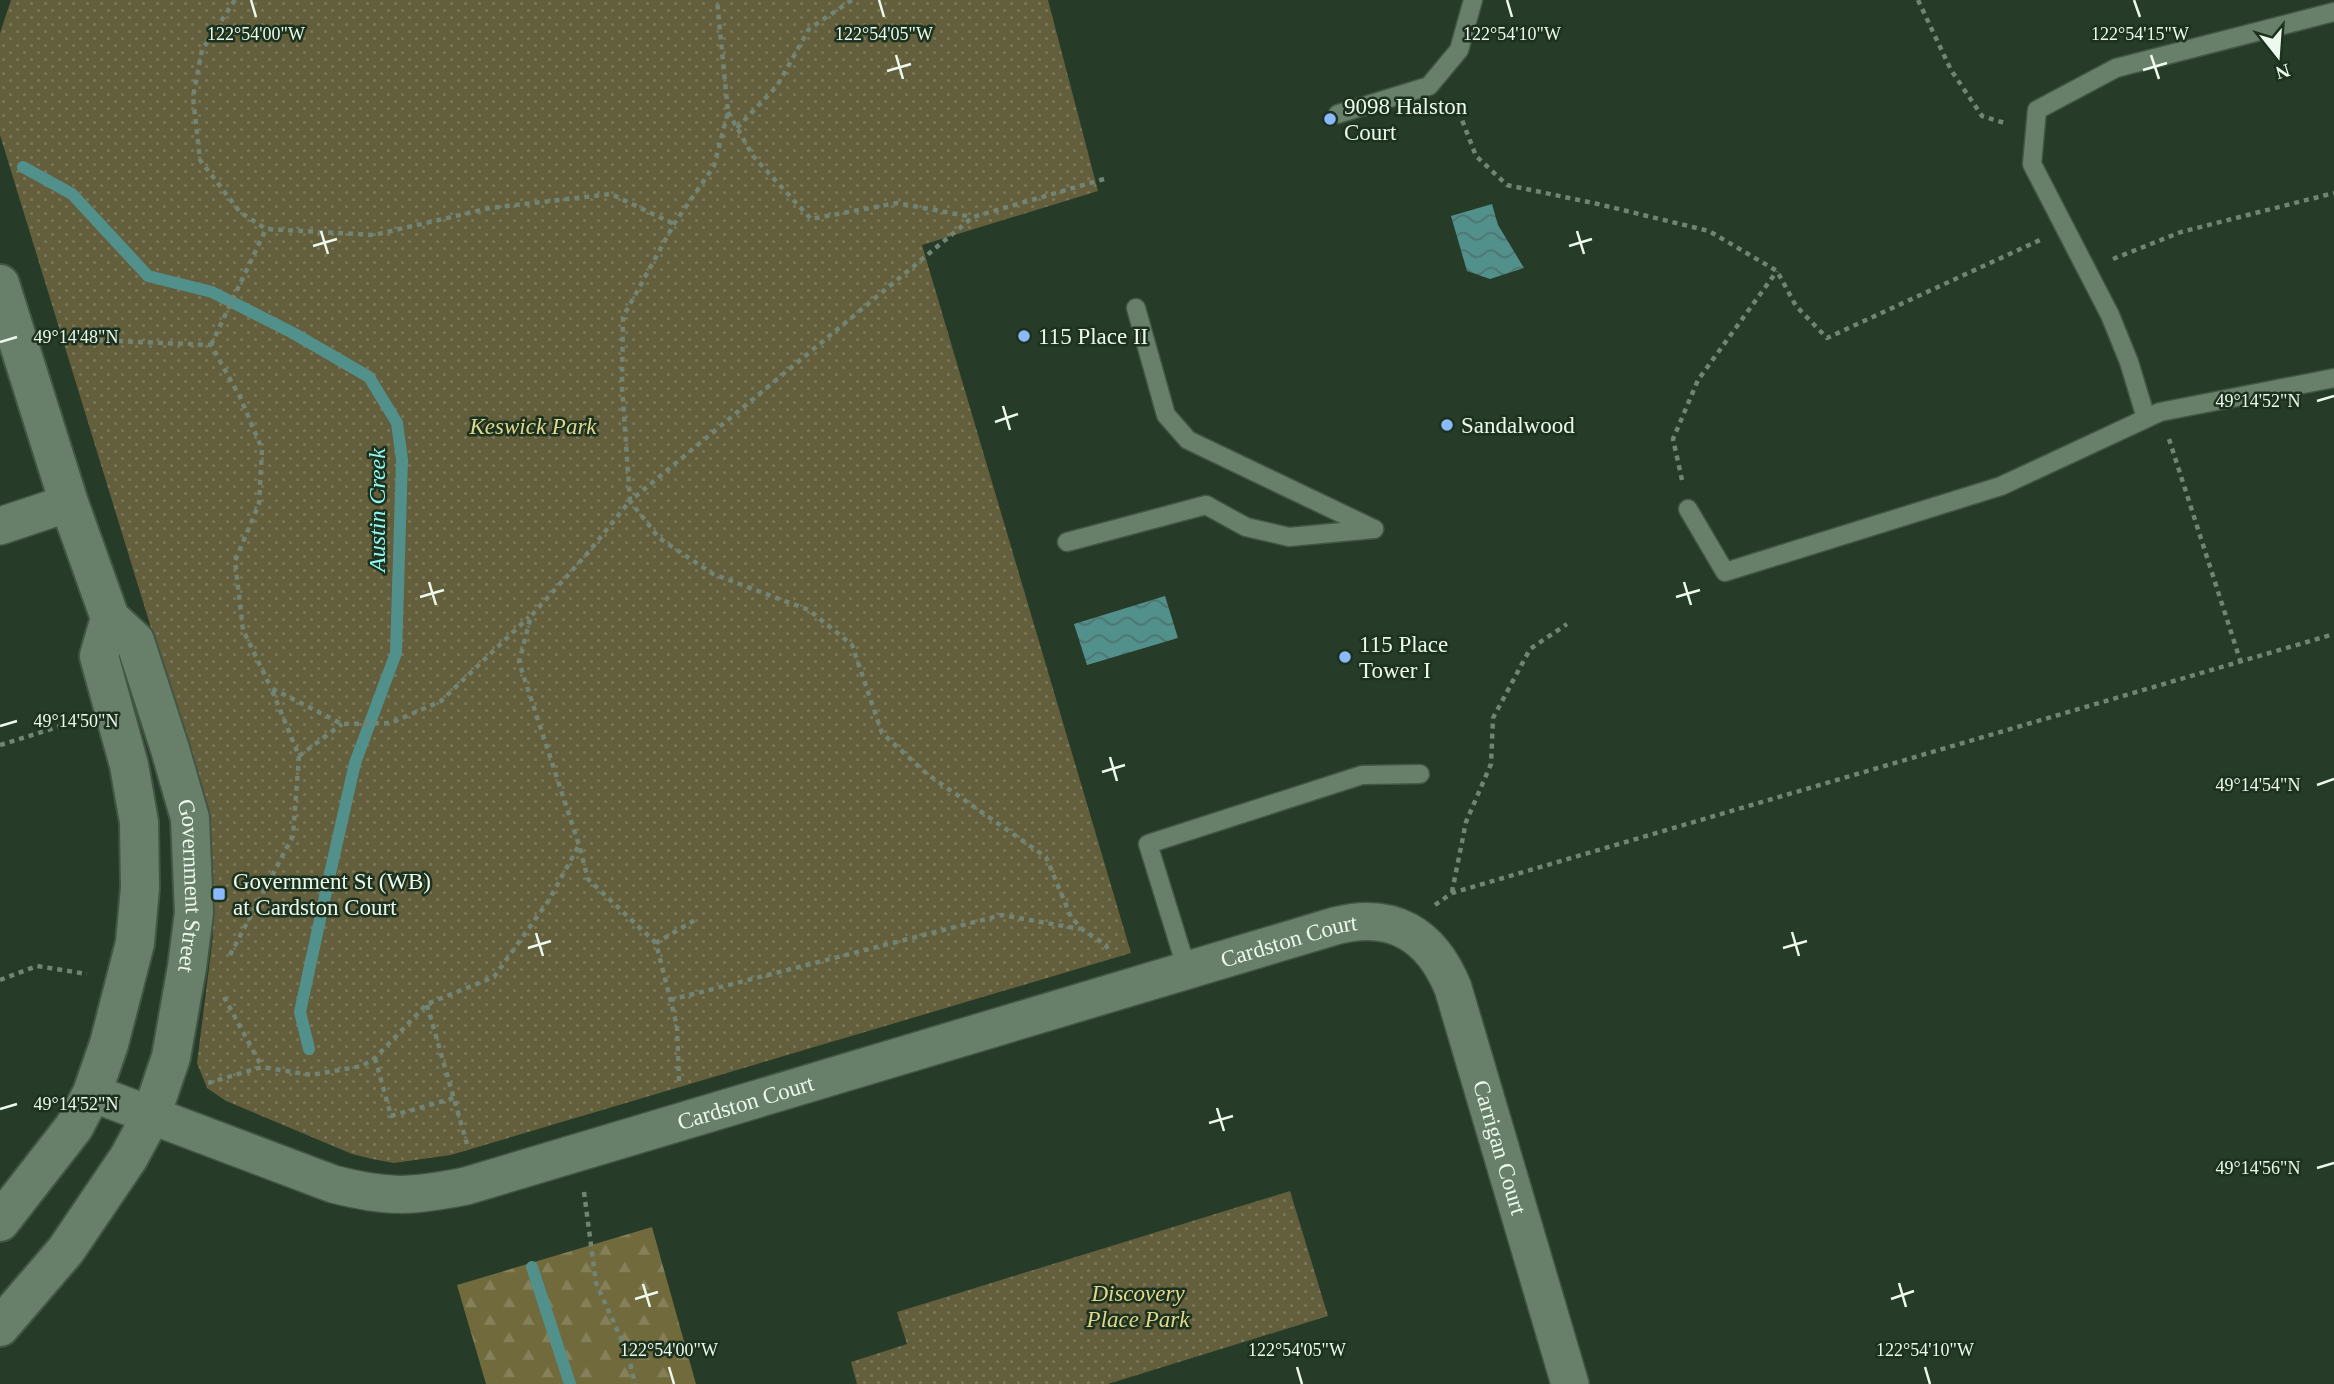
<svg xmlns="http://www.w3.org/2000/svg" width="2334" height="1384" viewBox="0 0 2334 1384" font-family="'Times New Roman',serif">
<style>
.forest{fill:url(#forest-firs)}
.park{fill:url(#park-dots)}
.water{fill:url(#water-waves)}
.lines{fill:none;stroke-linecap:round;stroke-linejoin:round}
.stream{stroke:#52908c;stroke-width:12}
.service-casing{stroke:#435645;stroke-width:21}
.minor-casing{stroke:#435645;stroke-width:40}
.tertiary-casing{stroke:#435645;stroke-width:42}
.path{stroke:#728474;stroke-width:4.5;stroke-dasharray:5 5;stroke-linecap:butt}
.service{stroke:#688069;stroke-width:18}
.minor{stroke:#688069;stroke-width:37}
.tertiary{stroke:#688069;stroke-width:38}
.ticks{fill:none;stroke:#ecf9ec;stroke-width:2.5}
.poi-dot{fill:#8bbafc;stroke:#1c311e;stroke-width:2.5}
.labels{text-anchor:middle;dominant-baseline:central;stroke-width:5;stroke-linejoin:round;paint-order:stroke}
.poi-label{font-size:23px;fill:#ecf9ec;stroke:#1c311e;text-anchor:start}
.park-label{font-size:23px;font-style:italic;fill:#e1d78d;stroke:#1c311e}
.street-label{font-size:23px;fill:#ecf9ec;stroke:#1c311e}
.water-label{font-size:24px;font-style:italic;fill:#94f8f2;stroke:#1c311e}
.ticks-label{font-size:18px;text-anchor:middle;fill:#ecf9ec;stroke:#1c311e;stroke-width:5;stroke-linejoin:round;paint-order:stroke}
</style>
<defs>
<pattern id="forest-firs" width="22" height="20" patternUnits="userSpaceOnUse" patternTransform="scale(1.75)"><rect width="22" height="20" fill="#706a3d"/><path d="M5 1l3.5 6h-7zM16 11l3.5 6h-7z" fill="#858059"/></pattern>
<pattern id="park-dots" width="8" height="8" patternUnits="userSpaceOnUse" patternTransform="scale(1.75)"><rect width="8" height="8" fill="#635e3c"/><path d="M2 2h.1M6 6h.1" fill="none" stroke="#7a7658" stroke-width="1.8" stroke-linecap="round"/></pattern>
<pattern id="water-waves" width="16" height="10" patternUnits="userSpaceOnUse" patternTransform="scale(1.75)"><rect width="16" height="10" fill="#52908c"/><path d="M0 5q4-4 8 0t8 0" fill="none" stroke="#4e7470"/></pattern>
</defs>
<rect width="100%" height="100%" fill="#263b28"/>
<!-- forest -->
<path class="forest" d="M652,1227L696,1384H486L457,1285Z"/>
<!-- park -->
<g class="park">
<path d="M11,0H1048L1098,191L922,245L1131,953L451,1155L394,1163L372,1159L352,1154L226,1101L207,1088L197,1063L213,936L210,850L201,791L0,135V33Z"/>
<path d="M1290,1191L1328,1316L1108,1384H857L851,1362L907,1344L897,1312Z"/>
</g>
<!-- water -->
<g class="water">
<path d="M1492,204L1498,225L1524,268L1490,279L1467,271L1451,216Z"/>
<path d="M1165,596L1178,638L1087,665L1074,624Z"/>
</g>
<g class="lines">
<!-- stream -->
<g class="stream">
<path d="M23,167L72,194L148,276L212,292L293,333L369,377L397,423L402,460L396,653L355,763L329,878L300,1012L309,1049"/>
<path d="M532,1267L570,1384"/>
</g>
<defs>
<g id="service">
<path d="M1338,114L1429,86L1459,50L1473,0"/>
<path d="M1136,308L1166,415L1188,440L1374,529"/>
<path d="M2146,418L2129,362L2110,315L2032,164L2037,110L2116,68L2334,12"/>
<path d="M1688,509L1725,572L2001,486L2160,412L2334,378"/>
<path d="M1067,542L1206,505L1246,527L1289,537L1374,529"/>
<path d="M1187,970L1148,844L1362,775L1420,774"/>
</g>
<g id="minor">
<path d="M0,526L69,503"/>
<path id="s1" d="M92,1093L333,1184C387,1198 412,1197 466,1186L1335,926C1392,911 1431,934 1453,988L1570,1384"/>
</g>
<g id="tertiary">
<path id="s2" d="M0,284L69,503L110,618L135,641L170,749L190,818L194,913L187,967L171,1057L151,1116L129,1157L66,1250L0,1327"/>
<path d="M0,1222L74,1127L92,1093L109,1044L135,943L140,888L139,822L129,765L99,656L110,618"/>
</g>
</defs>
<!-- service casing -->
<use href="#service" class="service-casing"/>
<!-- minor casing -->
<use href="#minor" class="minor-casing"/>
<!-- tertiary casing -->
<use href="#tertiary" class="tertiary-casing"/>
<!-- path -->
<g class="path">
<path d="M235,0L202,50L193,97L200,160L240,212L266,229L374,235L490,208L611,194L674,224"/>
<path d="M1918,0L1951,70L1982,116L2008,124"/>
<path d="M1455,102L1476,156L1507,185L1598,204L1709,231L1777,271L1796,306L1827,338L2040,240"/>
<path d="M728,112L753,156L811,219L897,203L972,217"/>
<path d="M737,128L777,86L809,29L852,0"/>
<path d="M1104,179L973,217L630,501L659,538L713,574L809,610L852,645L882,733L927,774L1046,857L1071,917L1083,930L1106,945L1109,953"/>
<path d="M2113,259L2181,232L2334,193"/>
<path d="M68,339L211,345L240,397L262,449L259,504L235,561L243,630L271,688"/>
<path d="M211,345L266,229"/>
<path d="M2169,439L2241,663"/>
<path d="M1682,480L1673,439L1698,380L1777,271"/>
<path d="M0,745L77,721"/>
<path d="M299,756L342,724"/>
<path d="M1452,892L1466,822L1491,764L1493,718L1530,649L1567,624"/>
<path d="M1435,905L1452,893L2334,634"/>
<path d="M656,943L588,879L579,845L519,662L531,616L586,555L630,501L622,387L623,317L674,224L714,166L728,112L717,0"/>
<path d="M230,955L293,836L299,756L271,688L342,724L391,723L441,701L529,617"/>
<path d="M0,980L37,966L87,974"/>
<path d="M224,997L262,1067"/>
<path d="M670,1000L1002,915L1080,929"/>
<path d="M427,1005L467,1144"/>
<path d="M375,1058L391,1116L454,1098"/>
<path d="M679,1081L677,1026L656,943L695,920"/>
<path d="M208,1083L262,1067L311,1075L362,1066L375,1058L427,1004L494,977L549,900L579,845"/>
<path d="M584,1192L596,1283L628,1354L635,1384"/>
</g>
<!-- service -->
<use href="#service" class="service"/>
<!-- minor -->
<use href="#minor" class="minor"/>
<!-- tertiary -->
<use href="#tertiary" class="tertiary"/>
</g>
<!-- ticks -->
<path class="ticks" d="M251,0L256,17M879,0L884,17M1507,0L1512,17M2134,0L2140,17M896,55L903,79M2151,55L2159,79M2143,70L2167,63M887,71L911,64M321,231L328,254M1577,231L1584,254M313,246L337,239M1569,246L1592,239M0,342L17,337M2317,401L2334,396M1003,406L1010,430M995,422L1018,414M429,582L436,605M1684,582L1691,605M420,597L444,590M1676,597L1700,590M0,726L17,721M1110,757L1117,781M1102,772L1125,765M2317,785L2334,779M1792,932L1799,956M536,933L543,956M528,948L551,941M1783,948L1807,941M1217,1108L1224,1131M0,1109L17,1104M1209,1123L1233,1116M2317,1168L2334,1163M1899,1283L1906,1307M643,1284L650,1307M635,1299L658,1292M1891,1299L1914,1291M669,1367L674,1384M1297,1367L1302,1384M1925,1367L1930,1384"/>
<!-- markers -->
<g class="poi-dot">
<circle cx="1330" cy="119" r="7"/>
<circle cx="1024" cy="336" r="7"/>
<circle cx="1447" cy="425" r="7"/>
<circle cx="1345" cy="657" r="7"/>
<rect x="212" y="887" width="14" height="14" rx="3.5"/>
</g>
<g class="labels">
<!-- poi labels -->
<g class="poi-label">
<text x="1344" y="106">9098 Halston<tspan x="1344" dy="26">Court</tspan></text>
<text x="1038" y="336">115 Place II</text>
<text x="1461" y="425">Sandalwood</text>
<text x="1359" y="644">115 Place<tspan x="1359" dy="26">Tower I</tspan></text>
<text x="233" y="881">Government St (WB)<tspan x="233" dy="26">at Cardston Court</tspan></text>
</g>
<!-- park labels -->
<g class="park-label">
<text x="533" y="426">Keswick Park</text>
<text x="1138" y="1293">Discovery<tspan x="1138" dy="26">Place Park</tspan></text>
</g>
<!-- street labels -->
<g class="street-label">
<text stroke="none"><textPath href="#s2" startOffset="639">Government Street</textPath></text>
<text stroke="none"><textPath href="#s1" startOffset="1251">Cardston Court</textPath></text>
<text stroke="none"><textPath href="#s1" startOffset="684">Cardston Court</textPath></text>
<text stroke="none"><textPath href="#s1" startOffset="1614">Carrigan Court</textPath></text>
</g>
<!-- water labels -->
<g class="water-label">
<text transform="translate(377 510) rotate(-90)">Austin Creek</text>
</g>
</g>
<g class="ticks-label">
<text x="256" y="40">122°54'00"W</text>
<text x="884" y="40">122°54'05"W</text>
<text x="1512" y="40">122°54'10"W</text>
<text x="2140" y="40">122°54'15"W</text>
<text x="76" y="343">49°14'48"N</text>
<text x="2258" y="407">49°14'52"N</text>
<text x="76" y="727">49°14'50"N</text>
<text x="2258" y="791">49°14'54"N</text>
<text x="76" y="1110">49°14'52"N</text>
<text x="2258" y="1174">49°14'56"N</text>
<text x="669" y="1356">122°54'00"W</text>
<text x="1297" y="1356">122°54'05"W</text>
<text x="1925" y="1356">122°54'10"W</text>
</g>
<!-- north arrow -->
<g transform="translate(2278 56) rotate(163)" stroke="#1c311e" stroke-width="5" paint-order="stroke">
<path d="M0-5L12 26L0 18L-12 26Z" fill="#ecf9ec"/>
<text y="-10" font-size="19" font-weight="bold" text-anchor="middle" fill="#ecf9ec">N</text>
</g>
</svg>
